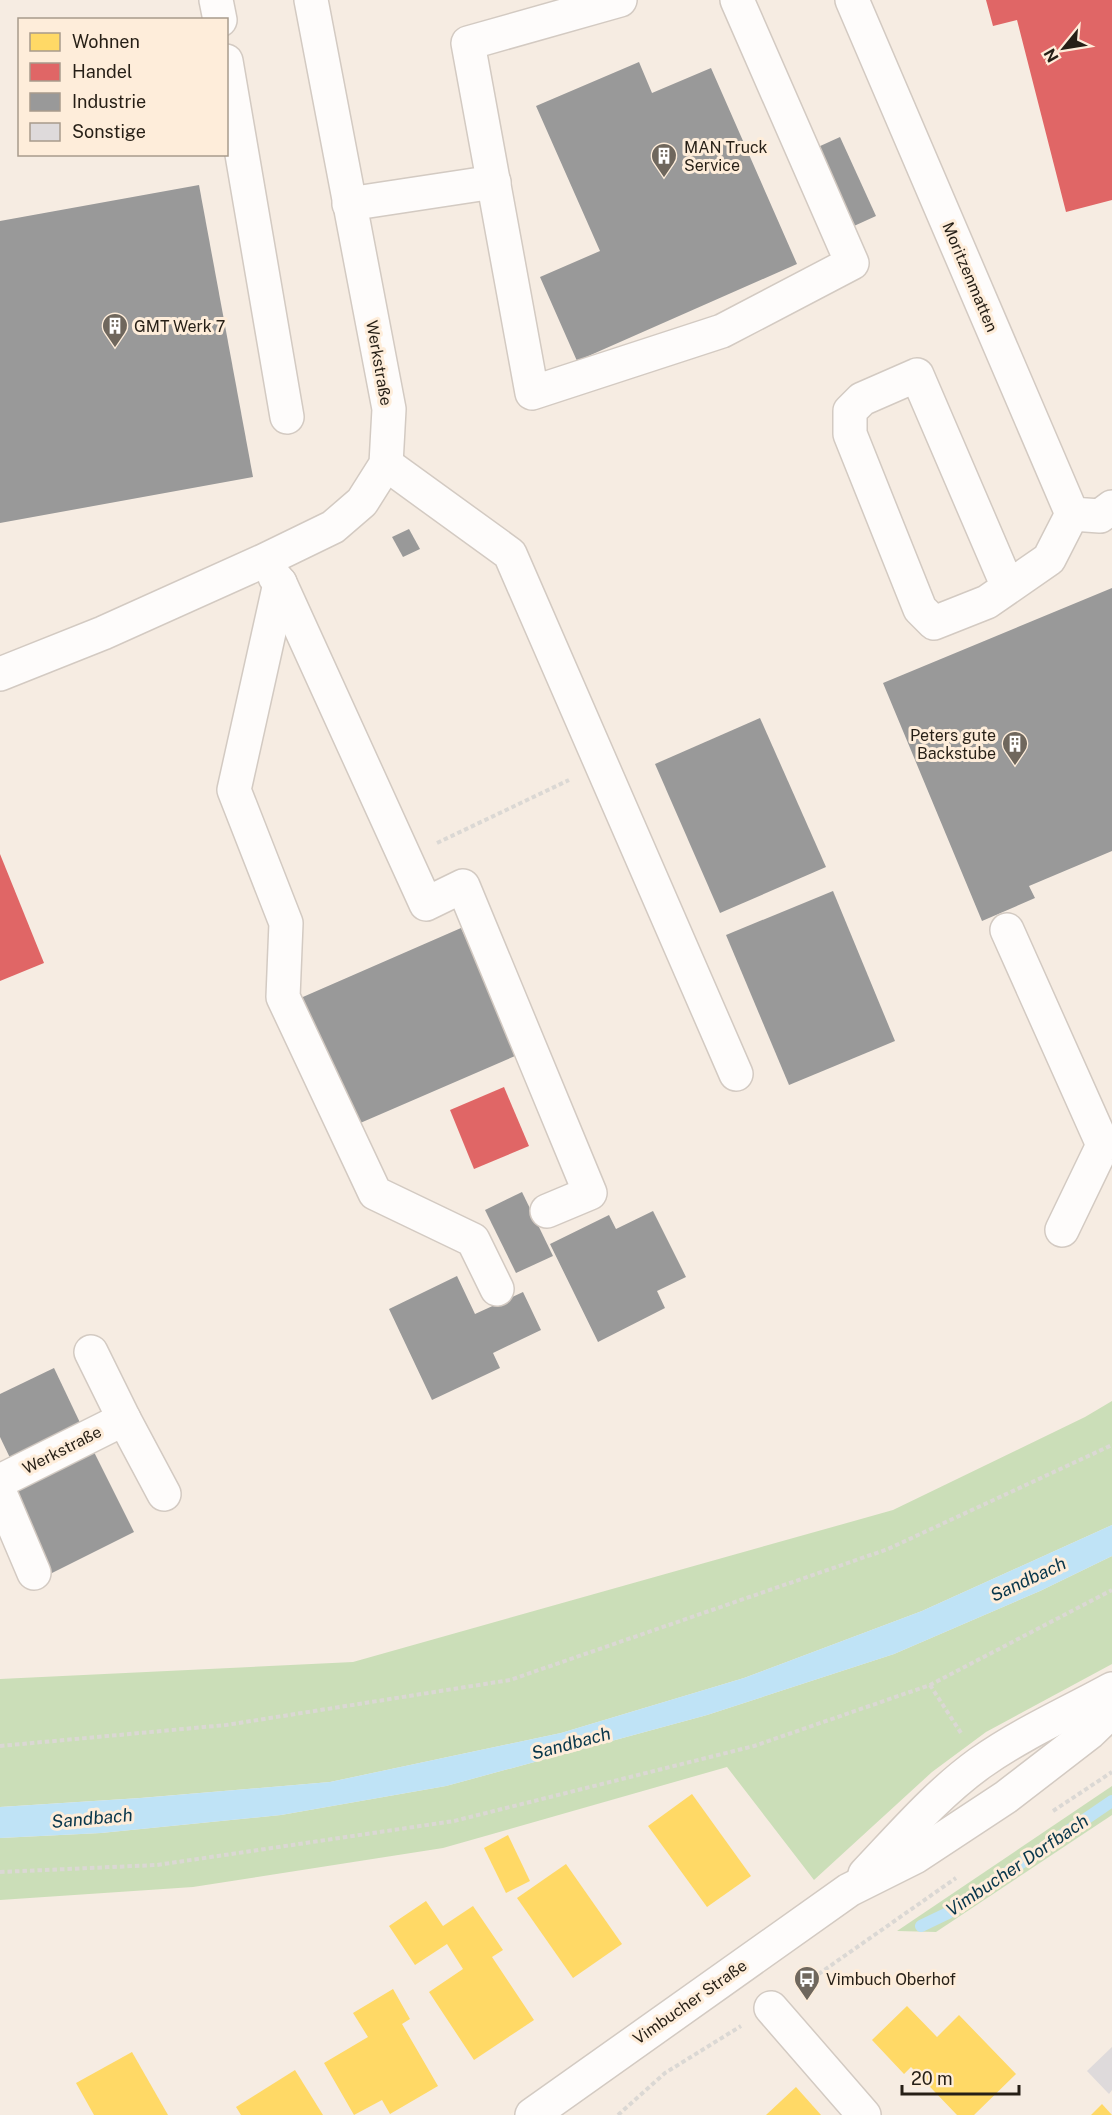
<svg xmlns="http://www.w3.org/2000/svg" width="1112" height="2115" viewBox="0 0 1112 2115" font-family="'Public Sans',sans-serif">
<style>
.green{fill:#cbdeb8}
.water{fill:#bfe3f6}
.homes{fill:#ffd966}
.shops{fill:#e06666}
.industry{fill:#999}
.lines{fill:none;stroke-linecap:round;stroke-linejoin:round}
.stream{stroke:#bfe3f6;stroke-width:12}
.building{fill:#dedadb}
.minor-casing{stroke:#d3cac2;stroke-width:36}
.path{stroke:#dbd8d4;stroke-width:4;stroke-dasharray:4.5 3;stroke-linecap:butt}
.minor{stroke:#fefcfb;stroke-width:33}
.labels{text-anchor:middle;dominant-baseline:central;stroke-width:6;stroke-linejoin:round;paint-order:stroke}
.poi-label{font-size:16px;fill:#261f16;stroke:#feedda;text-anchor:start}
.street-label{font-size:16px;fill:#261f16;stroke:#feedda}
.water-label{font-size:18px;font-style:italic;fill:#08364b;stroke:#feedda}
</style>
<rect width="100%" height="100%" fill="#f6ece2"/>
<!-- green -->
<g class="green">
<path d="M1112,1401V1525L922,1611L744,1678L561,1733L330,1782L140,1798L0,1807V1679L353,1662L893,1510L1085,1417Z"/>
<path d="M1112,1556V1664L986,1732L932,1772L814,1880L727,1767L443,1848L193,1887L0,1900V1838L101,1833L281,1815L446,1786L707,1715L894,1654L1040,1591Z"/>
<path d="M1112,1786V1815L936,1932L897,1931Z"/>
</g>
<!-- water -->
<path class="water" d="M1112,1525V1556L1040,1591L894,1654L707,1715L446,1786L281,1815L101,1833L0,1838V1807L141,1798L330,1782L561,1733L744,1678L922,1611Z"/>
<!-- homes -->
<g class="homes">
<path d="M692,1794L751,1876L707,1907L648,1826Z"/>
<path d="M508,1835L530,1881L506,1893L484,1848Z"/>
<path d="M566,1864L622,1944L573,1978L517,1898Z"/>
<path d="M426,1901L443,1926L473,1906L503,1950L492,1957L534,2020L474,2060L429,1992L463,1969L447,1944L415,1965L389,1926Z"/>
<path d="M393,1989L410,2019L402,2024L438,2086L390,2114L382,2100L354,2115L324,2063L368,2037L353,2013Z"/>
<path d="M907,2006L937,2037L959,2015L1016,2074L974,2115H957L911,2067L904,2074L872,2040Z"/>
<path d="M132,2052L168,2115H94L76,2083Z"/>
<path d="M295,2070L323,2115H241L236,2107Z"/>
<path d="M796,2087L821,2115H766Z"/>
<path d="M1102,2104L1112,2115H1091Z"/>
</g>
<!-- shops -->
<g class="shops">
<path d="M986,0H1112V200L1066,212L1017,20L993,26Z"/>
<path d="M0,854L44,963L0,981Z"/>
<path d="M504,1087L529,1146L474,1169L450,1110Z"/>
</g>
<!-- industry -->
<g class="industry">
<path d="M639,62L652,93L711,68L797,264L577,361L540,277L600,251L536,106Z"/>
<path d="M840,137L876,216L843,231L807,152Z"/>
<path d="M199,185L253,477L0,523V221Z"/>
<path d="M409,529L420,549L403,557L392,537Z"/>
<path d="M1112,588V851L1029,886L1035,898L982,921L883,683Z"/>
<path d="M760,718L826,867L720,913L655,764Z"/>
<path d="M833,891L895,1041L789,1085L726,935Z"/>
<path d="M461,928L469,945L474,944L522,1053L351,1127L296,1000Z"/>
<path d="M522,1192L553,1256L516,1273L485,1210Z"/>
<path d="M653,1211L686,1277L657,1291L665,1308L598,1342L550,1244L609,1215L616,1229Z"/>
<path d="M457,1276L475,1314L523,1292L541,1330L493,1353L500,1368L432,1400L389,1309Z"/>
<path d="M54,1368L83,1429L12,1462L0,1437V1394Z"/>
<path d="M93,1450L134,1532L50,1574L9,1491Z"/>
</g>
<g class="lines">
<!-- stream -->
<path class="stream" d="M921,1926L948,1913L1112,1801"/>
</g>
<!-- building -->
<path class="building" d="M1112,2047V2090L1109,2094L1087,2071Z"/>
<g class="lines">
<defs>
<g id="minor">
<path d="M216,0L220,20"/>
<path d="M620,0L468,43L532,393L722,331L852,263L737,0"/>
<path d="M852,0L1072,514L1100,516L1112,507"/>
<path d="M226,61L287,417"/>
<path d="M349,204L494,182"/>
<path d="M386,464L510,554L736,1074"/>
<path d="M275,577L280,583L426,904L463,886L590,1193L547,1211"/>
<path d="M280,583L234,790L286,923L283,997L375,1193L473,1240L497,1289"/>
<path d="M1008,587L917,375L862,399L850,411V434L920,609L934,623L987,602L1049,559L1072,514"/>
<path d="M0,674L103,633L263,561L333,527L362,502L386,464L389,409L311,0"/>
<path d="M1007,930L1103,1145"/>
<path d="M1062,1230L1103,1145L1112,1142"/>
<path d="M124,1419L164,1494"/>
<path d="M0,1481L124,1419L91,1352"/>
<path d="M0,1493L34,1573"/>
<path d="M865,1874C902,1835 937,1794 980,1763C1021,1734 1068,1713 1112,1689"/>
<path d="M771,2008L864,2115"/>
<path d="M532,2115L849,1890L915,1857L1006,1797L1089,1733L1112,1711"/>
</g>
</defs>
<!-- minor casing -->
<use href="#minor" class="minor-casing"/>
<!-- path -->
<g class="path">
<path d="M437,843L569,780"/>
<path d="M930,1685L961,1733"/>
<path d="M0,1746L226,1725L510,1680L888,1549L1112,1445"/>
<path d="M1053,1811L1112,1772"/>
<path d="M0,1872L157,1865L454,1821L754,1746L930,1685L1112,1590"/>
<path d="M800,1987L956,1878"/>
<path d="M618,2115L665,2073L741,2026"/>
</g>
<!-- minor -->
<use href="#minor" class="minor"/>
</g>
<!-- icons -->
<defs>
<symbol id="building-pin" viewBox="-11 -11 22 30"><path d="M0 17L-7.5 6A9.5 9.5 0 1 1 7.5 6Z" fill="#6f675d" stroke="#feedda"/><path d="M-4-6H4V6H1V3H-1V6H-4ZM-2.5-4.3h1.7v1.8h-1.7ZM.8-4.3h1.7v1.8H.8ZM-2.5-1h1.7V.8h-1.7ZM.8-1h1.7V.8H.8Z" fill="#fff"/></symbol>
<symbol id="bus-pin" viewBox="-11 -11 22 30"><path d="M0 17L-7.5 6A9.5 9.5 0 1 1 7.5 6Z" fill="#6f675d" stroke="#feedda"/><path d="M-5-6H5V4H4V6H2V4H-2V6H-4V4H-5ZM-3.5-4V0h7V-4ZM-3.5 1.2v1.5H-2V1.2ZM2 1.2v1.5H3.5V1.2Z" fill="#fff"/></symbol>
</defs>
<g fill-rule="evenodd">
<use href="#building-pin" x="649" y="141" width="30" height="40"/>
<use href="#building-pin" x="100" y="311" width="30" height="40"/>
<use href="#building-pin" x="1000" y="729" width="30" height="40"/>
<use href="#bus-pin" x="792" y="1964" width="30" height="40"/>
</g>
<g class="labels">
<!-- poi labels -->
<g class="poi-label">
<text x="684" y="147">MAN Truck<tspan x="684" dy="18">Service</tspan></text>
<text x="134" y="326">GMT Werk 7</text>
<text x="996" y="735" text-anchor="end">Peters gute<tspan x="996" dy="18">Backstube</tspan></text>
<text x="826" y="1979">Vimbuch Oberhof</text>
</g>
<!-- street labels -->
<g class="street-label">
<text transform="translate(970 277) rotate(67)">Moritzenmatten</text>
<text transform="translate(379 363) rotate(80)">Werkstraße</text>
<text transform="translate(62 1450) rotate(-27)">Werkstraße</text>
<text transform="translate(690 2002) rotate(-35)">Vimbucher Straße</text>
</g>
<!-- water labels -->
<g class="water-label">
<text transform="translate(1028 1579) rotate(-25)">Sandbach</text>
<text transform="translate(571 1743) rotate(-15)">Sandbach</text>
<text transform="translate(92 1818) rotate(-5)">Sandbach</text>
<text transform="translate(1017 1865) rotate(-34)">Vimbucher Dorfbach</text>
</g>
</g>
<!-- legend -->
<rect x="18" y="18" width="210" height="138" fill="#feedda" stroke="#a89b8c" stroke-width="1.5"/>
<rect x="30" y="33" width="30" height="18" fill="#ffd966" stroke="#a89b8c" stroke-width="1.5"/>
<text x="72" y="48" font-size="18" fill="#261f16">Wohnen</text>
<rect x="30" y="63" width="30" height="18" fill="#e06666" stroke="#a89b8c" stroke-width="1.5"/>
<text x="72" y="78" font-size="18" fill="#261f16">Handel</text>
<rect x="30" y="93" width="30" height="18" fill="#999999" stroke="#a89b8c" stroke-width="1.5"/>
<text x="72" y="108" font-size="18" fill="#261f16">Industrie</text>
<rect x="30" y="123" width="30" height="18" fill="#dedadb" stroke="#a89b8c" stroke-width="1.5"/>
<text x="72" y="138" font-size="18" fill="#261f16">Sonstige</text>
<!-- north arrow -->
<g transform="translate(1064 48) rotate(240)" stroke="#feedda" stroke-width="4.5" paint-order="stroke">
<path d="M0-4.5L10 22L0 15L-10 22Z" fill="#261f16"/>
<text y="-9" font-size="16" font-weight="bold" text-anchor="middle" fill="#261f16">N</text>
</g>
<!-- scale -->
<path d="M902 2085v9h117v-9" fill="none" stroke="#261f16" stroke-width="3"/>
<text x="911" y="2085" font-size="18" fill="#261f16" stroke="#feedda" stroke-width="4.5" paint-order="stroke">20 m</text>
</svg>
